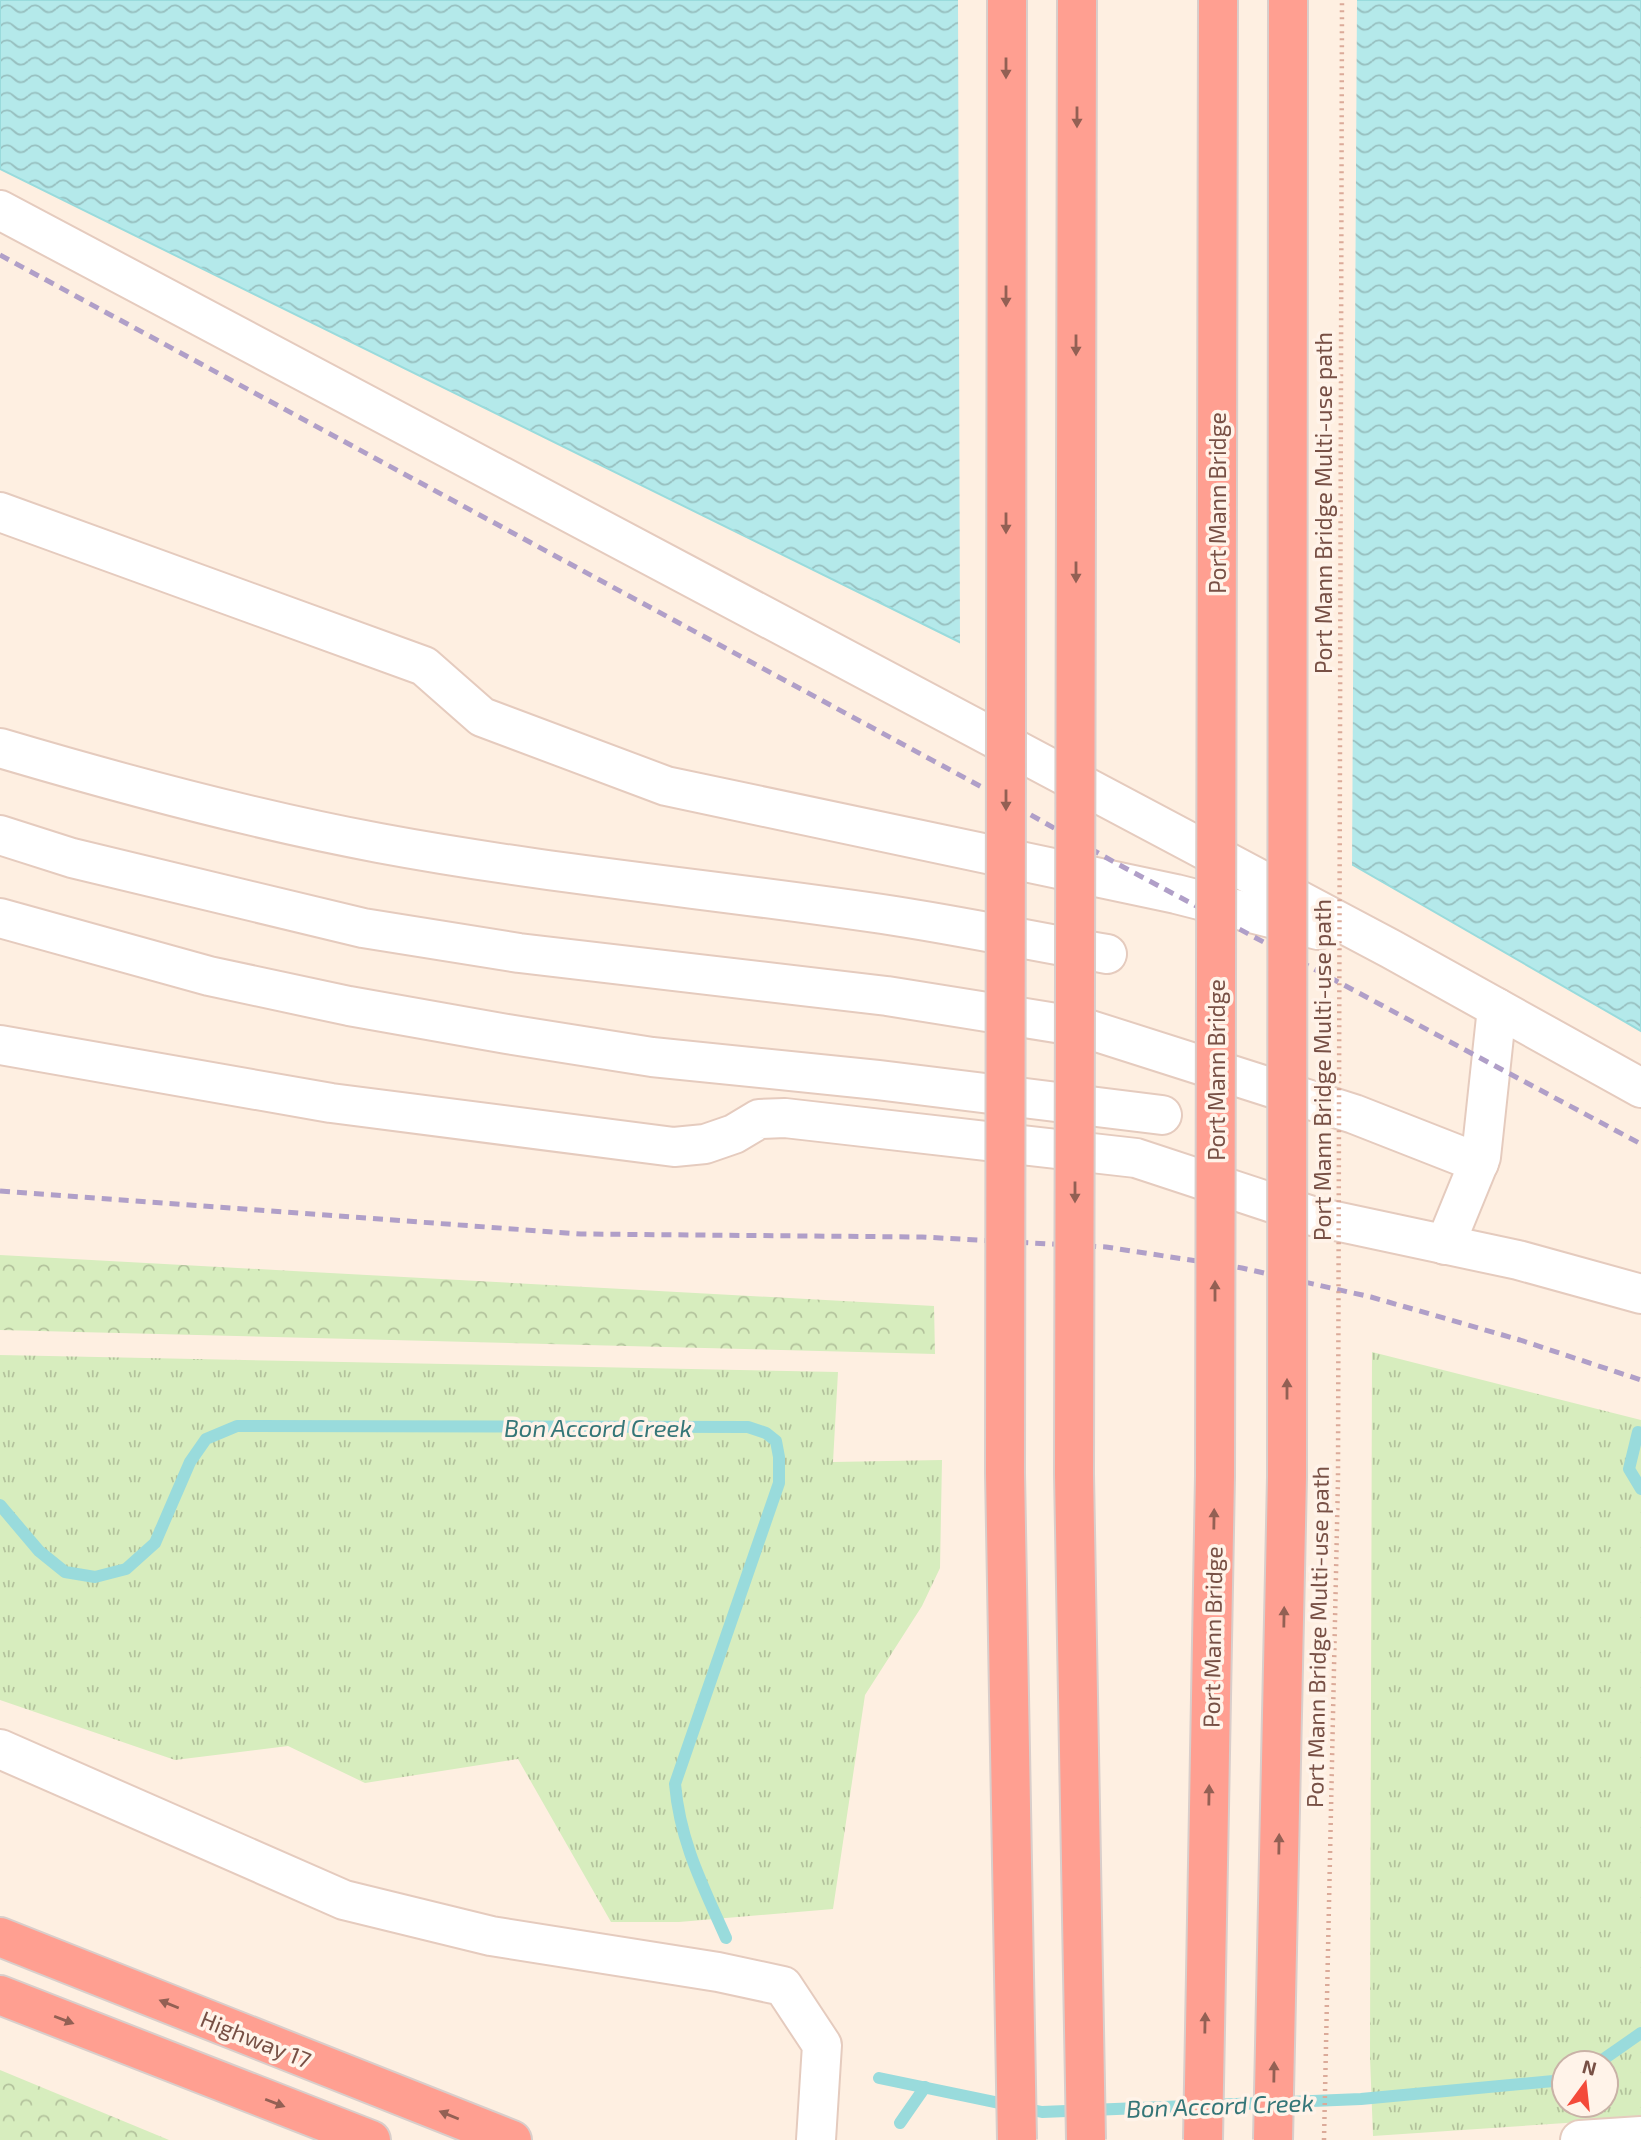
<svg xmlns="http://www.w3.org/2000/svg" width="1641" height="2140" viewBox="0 0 1641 2140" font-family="'Exo 2',sans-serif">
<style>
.grass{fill:url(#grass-tufts);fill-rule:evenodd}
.forest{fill:url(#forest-crowns)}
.water{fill:url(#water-waves);stroke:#99dbdc;stroke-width:2}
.pier{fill:#feefe1}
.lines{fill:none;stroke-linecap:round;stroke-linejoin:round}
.stream{stroke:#99dbdc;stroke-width:12}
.minor-casing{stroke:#e5cbbe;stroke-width:42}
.highway-casing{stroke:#d9cecb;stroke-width:42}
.minor{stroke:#fff;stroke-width:38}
.highway{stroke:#ff9f91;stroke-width:38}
.rail{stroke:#b09fc8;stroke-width:5;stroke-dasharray:10 7;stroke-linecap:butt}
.highway-bridge-casing{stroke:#d9cecb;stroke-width:42;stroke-linecap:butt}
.path-bridge{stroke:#dbaa99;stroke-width:4.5;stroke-dasharray:2 5;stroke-linecap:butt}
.highway-bridge{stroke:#ff9f91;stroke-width:38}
.oneway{fill:#936054}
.labels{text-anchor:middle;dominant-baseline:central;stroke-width:7;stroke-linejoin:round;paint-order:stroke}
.street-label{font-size:23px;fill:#785045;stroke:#fff3e9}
.water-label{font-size:24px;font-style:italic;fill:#357678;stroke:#fff3e9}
</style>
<defs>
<pattern id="grass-tufts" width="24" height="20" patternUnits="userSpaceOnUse" patternTransform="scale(1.75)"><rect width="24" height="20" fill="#d7edbe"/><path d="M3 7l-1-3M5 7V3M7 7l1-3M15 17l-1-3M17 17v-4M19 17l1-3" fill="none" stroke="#b3c29c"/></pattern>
<pattern id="forest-crowns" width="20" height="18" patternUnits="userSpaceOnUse" patternTransform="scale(1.75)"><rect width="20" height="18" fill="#d7edbe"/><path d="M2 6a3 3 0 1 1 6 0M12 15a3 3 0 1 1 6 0" fill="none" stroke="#b3c29c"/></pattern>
<pattern id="water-waves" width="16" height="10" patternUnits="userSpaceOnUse" patternTransform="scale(1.75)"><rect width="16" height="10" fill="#b4e9ea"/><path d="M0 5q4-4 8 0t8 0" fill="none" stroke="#97bfbf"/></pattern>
</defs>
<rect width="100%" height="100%" fill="#feefe1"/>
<!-- grass -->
<g class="grass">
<path d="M1372,1352L1641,1420V2118L1373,2136L1370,2057ZM1564,2063H1606V2105H1564Z"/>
<path d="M0,1355L838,1372L833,1462L942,1460L940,1568L922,1606L865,1695L833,1909L679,1922H611L518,1759L365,1783L288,1746L175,1760L0,1700Z"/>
</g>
<!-- forest -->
<g class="forest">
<path d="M0,1255L934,1306L935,1354L0,1330Z"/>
<path d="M0,2070L169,2140H0Z"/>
</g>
<!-- water -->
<path class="water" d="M0,0H1641V1031L1006,665L0,169Z"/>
<!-- pier -->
<path class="pier" d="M958,0H1357L1352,868L1005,668L960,646Z"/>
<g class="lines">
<!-- stream -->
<g class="stream">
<path d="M1638,1432L1629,1469L1641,1489"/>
<path d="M0,1505L39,1551L65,1572L95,1577L126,1569L155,1543L190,1462L206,1439L237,1426L748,1427L766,1433L776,1441L779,1457V1483L675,1784C680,1842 703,1886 726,1938"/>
<path d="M1598,2063L1641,2033"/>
<path d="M879,2078L1042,2112L1361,2099L1564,2080"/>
<path d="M900,2123L925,2087"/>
</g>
<defs>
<g id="minor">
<path d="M0,210L1391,949L1641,1088"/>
<path d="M0,512L424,666L482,717L666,786L1176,894L1318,930"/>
<path d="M0,748C125,785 251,819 379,843C550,875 723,890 895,916C966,927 1037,942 1107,954"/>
<path d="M0,835L72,858L363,928L519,953L887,996L1081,1027L1354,1114L1479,1163"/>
<path d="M0,918L209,976L349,1006L507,1034L652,1057L878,1080L1162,1115"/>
<path d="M0,1045L331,1103L674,1147L705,1144L734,1134L759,1119L785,1118L1136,1158L1312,1216L1518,1260L1641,1294"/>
<path d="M1445,1245L1481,1157L1497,1008"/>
<path d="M0,1749L344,1900L491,1936L718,1972L783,1986L822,2045L816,2140"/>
<path d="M1580,2140L1641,2136"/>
</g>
<g id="highway">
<path d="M0,1937L512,2140"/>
<path d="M0,1995L371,2140"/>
</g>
</defs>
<!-- minor casing -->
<use href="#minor" class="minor-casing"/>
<!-- highway casing -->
<use href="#highway" class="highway-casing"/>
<!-- minor -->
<use href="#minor" class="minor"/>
<!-- highway -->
<use href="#highway" class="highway"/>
<!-- rail -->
<g class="rail">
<path d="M0,255L978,785L1114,862L1641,1144"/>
<path d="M0,1191L581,1234L922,1237L1106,1247L1242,1268L1371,1297L1520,1340L1641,1380"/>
</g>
<defs>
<g id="highway-bridge">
<path d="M1007,0L1005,1473L1017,2140"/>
<path d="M1077,0L1074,1474L1086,2140"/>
<path d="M1203,2140L1215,1476L1218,0"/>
<path d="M1273,2140L1287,1477L1288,0"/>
</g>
</defs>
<!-- highway-bridge casing -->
<use href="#highway-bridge" class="highway-bridge-casing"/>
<!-- path-bridge -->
<path class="path-bridge" d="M1324,2140L1338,1479L1342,0"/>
<!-- highway-bridge -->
<use href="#highway-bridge" class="highway-bridge"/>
</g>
<!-- one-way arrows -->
<defs><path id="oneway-solid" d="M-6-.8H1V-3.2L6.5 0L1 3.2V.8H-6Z" transform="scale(1.75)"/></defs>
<g class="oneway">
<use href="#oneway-solid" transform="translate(1006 68) rotate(90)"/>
<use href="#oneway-solid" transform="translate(1077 117) rotate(90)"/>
<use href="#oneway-solid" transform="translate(1006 296) rotate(90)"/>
<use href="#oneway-solid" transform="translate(1076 345) rotate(90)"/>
<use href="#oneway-solid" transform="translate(1006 523) rotate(90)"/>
<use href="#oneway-solid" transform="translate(1076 572) rotate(90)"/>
<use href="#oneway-solid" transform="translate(1006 800) rotate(90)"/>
<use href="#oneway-solid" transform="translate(1075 1192) rotate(90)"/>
<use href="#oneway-solid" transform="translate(1215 1291) rotate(-90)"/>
<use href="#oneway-solid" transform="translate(1287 1389) rotate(-90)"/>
<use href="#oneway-solid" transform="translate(1214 1519) rotate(-89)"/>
<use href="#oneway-solid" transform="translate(1284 1617) rotate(-89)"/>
<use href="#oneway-solid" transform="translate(1209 1795) rotate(-89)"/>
<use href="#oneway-solid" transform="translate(1279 1844) rotate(-89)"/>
<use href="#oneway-solid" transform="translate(169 2004) rotate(-158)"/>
<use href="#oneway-solid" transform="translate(64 2020) rotate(21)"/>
<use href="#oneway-solid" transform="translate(1205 2023) rotate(-89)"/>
<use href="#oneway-solid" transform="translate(1274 2072) rotate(-89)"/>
<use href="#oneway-solid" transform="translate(275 2103) rotate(21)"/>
<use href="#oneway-solid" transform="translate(449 2115) rotate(-158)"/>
</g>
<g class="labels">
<!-- street labels -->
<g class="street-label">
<text transform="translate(1217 503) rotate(-90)">Port Mann Bridge</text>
<text transform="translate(1323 503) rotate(-90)">Port Mann Bridge Multi-use path</text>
<text transform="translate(1216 1070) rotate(-90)">Port Mann Bridge</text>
<text transform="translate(1322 1070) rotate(-90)">Port Mann Bridge Multi-use path</text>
<text transform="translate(1212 1637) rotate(-89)">Port Mann Bridge</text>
<text transform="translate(1317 1637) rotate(-89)">Port Mann Bridge Multi-use path</text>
<text transform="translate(256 2039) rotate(22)">Highway 17</text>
</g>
<!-- water labels -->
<g class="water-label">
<text x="598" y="1427">Bon Accord Creek</text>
<text transform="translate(1220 2105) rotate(-2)">Bon Accord Creek</text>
</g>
</g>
<!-- north arrow -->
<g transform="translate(1585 2084) rotate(15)"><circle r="33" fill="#fff3e9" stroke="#c9b2a7" stroke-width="2"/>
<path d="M0-5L12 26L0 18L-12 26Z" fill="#f44a3a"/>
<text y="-10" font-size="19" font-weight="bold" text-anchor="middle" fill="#785045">N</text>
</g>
</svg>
